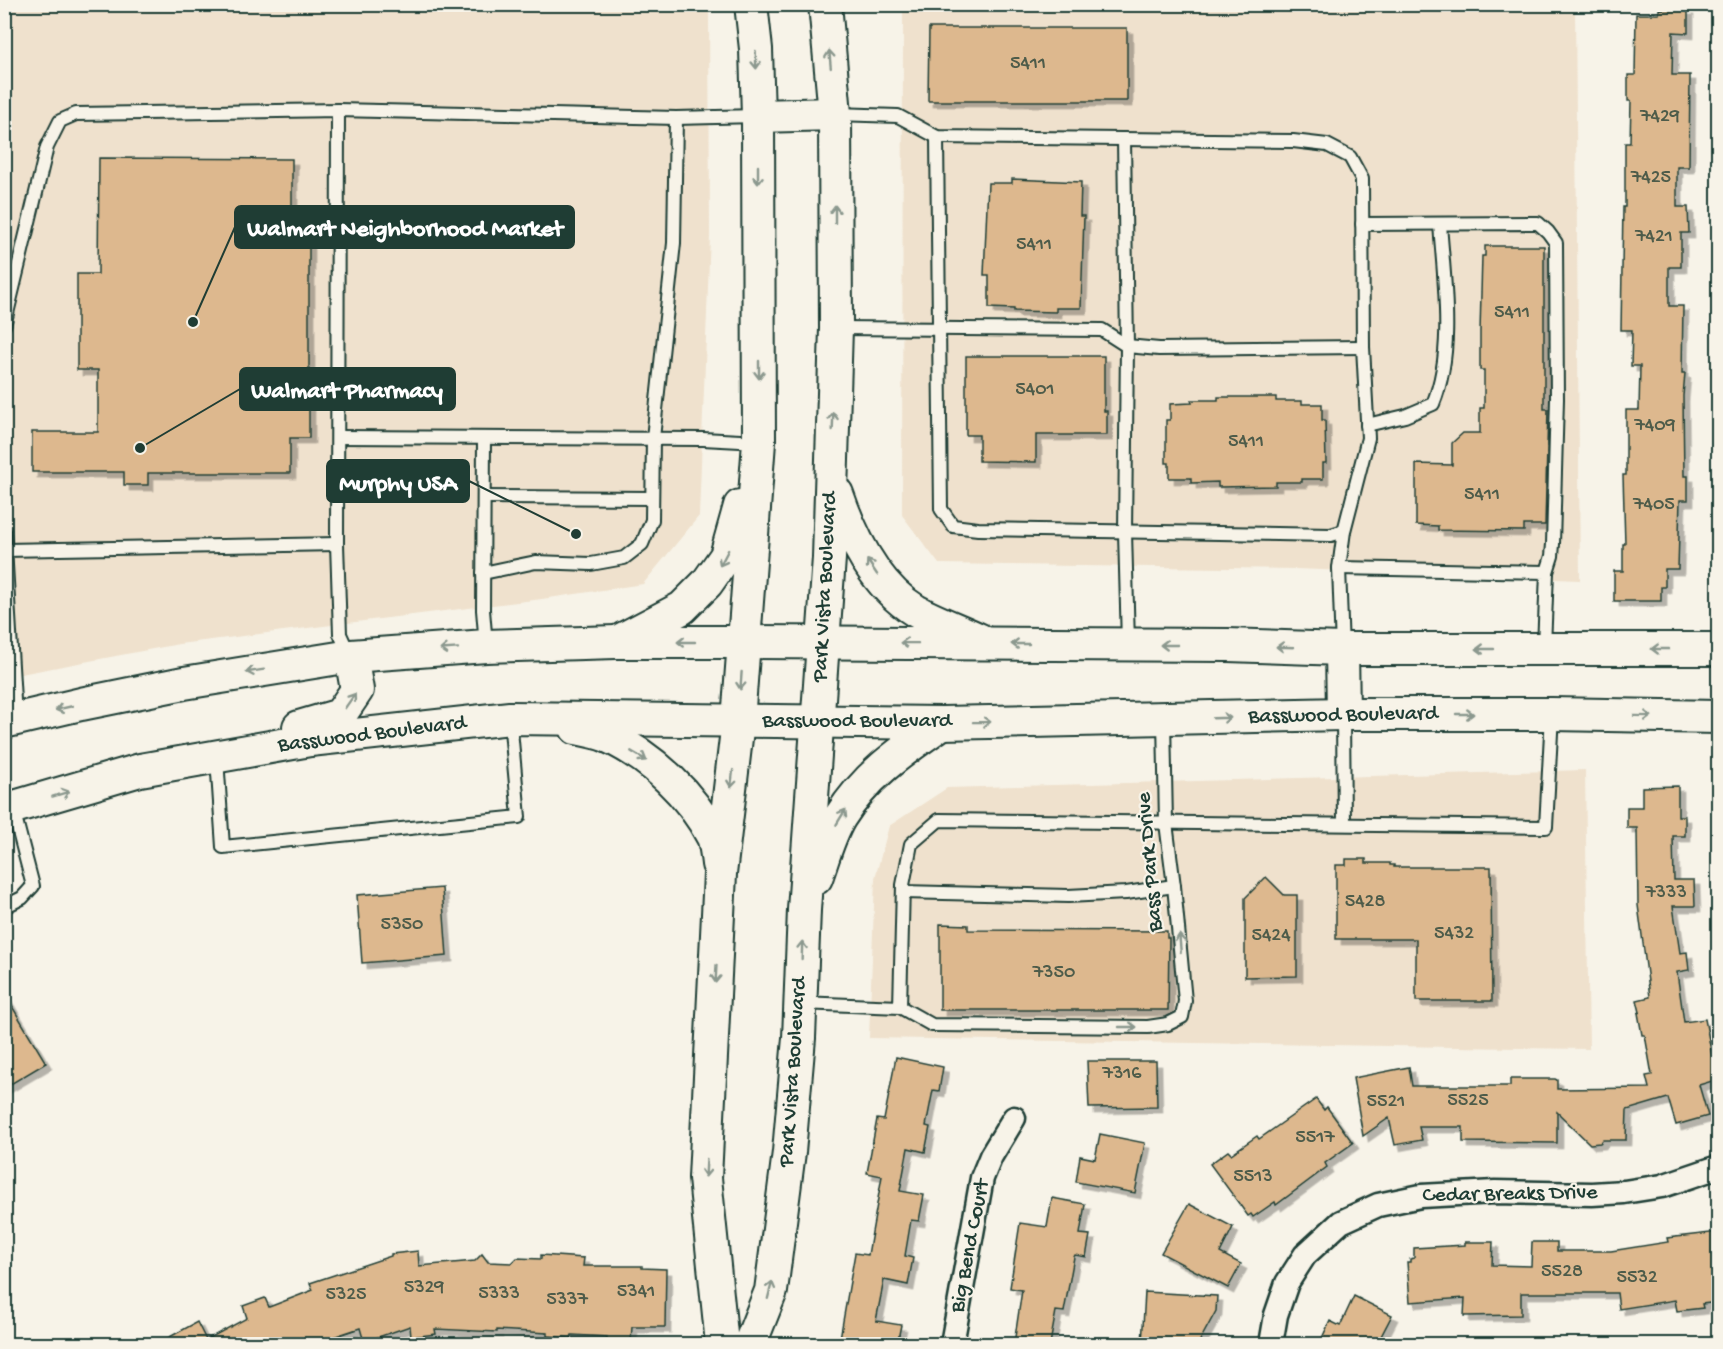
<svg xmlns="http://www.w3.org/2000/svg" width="1723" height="1349" viewBox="0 0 1723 1349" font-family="'Gochi Hand',sans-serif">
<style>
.built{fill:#efe1cd}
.building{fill:#ddb88e;stroke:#1f3d34;stroke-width:1.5;filter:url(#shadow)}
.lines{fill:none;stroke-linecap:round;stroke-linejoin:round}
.lane-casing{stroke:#1f3d34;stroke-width:16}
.street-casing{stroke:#1f3d34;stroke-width:27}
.secondary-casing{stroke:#1f3d34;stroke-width:36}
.lane{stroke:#f7f3e8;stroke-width:12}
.street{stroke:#f7f3e8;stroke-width:22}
.secondary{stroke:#f7f3e8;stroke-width:32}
.oneway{stroke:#8b988e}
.labels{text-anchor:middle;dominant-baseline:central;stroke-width:4.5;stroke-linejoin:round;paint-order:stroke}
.number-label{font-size:20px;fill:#4e5c4a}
.street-label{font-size:22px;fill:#1f3d34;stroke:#f7f3e8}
.leader{fill:none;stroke:#1f3d34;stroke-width:2}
.callout-dot{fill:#1f3d34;stroke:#f7f3e8;stroke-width:2}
.callout{fill:#1f3d34;stroke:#1f3d34;stroke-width:2}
.callout-label{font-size:24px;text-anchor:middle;font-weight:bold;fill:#fff}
</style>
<defs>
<filter id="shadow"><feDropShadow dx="5.5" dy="5.5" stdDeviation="0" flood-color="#0004"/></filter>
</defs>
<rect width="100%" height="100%" fill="#f7f3e8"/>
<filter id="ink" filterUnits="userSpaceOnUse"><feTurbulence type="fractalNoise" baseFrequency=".0167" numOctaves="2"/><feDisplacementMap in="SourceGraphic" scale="12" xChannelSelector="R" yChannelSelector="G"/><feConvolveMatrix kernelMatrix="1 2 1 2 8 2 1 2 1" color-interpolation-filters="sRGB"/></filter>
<g filter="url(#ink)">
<!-- built -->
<g class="built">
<path d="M5,5H709L710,236L699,516L643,584L542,599L179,644L5,677Z"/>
<path d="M1575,6L1580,580L1295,569L939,564L902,515L903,9Z"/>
<path d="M1585,770L1589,1049L869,1038L875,878L889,826L947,788Z"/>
</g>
<!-- building -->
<g class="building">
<path d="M1659,9L1688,10V33L1673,32L1672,75H1690L1689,167H1677V207H1688L1689,233H1681V267H1669V306H1683L1682,373H1685L1683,396L1684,476H1688V500H1680L1678,569H1665V587H1661V601H1614V571H1623V544H1625L1623,475H1626V410H1639L1640,366H1631L1632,330H1621L1623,207H1625V143H1630L1631,101H1628V75H1635L1636,14H1659Z"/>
<path d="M929,28H1127V101H928Z"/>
<path d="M99,158L292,159V220H309V438H290V473H148V485H124V472H32V432H98V370H77V274H98Z"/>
<path d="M1012,179L1081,182L1080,216H1084L1081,308H1056V312L1014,311V309L989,308V275H984L988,183H1012Z"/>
<path d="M1485,246H1544V409H1548L1545,525H1524V531L1438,530V526L1416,525V464L1452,465V443L1463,433H1480V408H1484V370H1480V332L1482,256H1485Z"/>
<path d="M966,356H1104V411H1107V435H1036V462L979,461V435H966Z"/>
<path d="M1218,397H1276V401H1302V404H1322V420H1325L1326,463H1323V479H1302V482H1276V486L1218,487V482L1191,483V478H1169V463H1166V420H1170V404L1192,403L1191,400H1218Z"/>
<path d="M1678,786V816H1685V836H1673L1674,880H1694L1695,906H1673L1680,953L1687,952L1689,970L1677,972L1684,1022L1705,1019L1712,1056H1713L1719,1074V1079L1699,1085L1708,1116L1676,1125L1668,1098L1627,1110L1626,1140H1603L1600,1143L1590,1144L1557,1112V1143L1463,1142V1127H1419L1422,1140L1395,1145L1389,1118L1363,1136L1353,1078L1409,1067L1412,1086H1510V1079H1555L1557,1080V1089L1649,1088L1646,1076L1652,1075L1645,1035H1642L1638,1013L1640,1012L1637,1000L1650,997L1638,905L1637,828H1627V807H1642V787Z"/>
<path d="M1346,859H1366V863H1390V865H1394V867H1491L1492,1001H1416V939H1336V865H1346Z"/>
<path d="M1266,877L1284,895H1297V976L1245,977V898Z"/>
<path d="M442,888L447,956L362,963L357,895Z"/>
<path d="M940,924L968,925V930L1167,931V938H1169L1168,1010H940Z"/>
<path d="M4,993L46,1063L4,1088Z"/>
<path d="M896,1057L943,1067L939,1091L933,1090L926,1126L930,1127L925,1152L908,1148L900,1191L924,1195L919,1221L911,1220L905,1256L913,1258L908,1285L884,1280L876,1321L901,1325L897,1344H839L855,1253L868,1255L882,1176L867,1173L877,1119L884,1120Z"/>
<path d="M1087,1061H1156L1157,1107L1089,1108Z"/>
<path d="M1316,1099L1324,1110L1327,1107L1353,1143L1325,1163L1327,1167L1276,1205L1275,1202L1253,1217L1251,1214L1248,1216L1210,1164L1228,1151L1231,1154L1257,1136L1259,1139Z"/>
<path d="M1100,1134L1145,1143L1135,1193L1076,1182L1080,1156L1095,1159Z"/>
<path d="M1052,1198L1085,1204L1080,1234L1090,1235L1086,1257L1075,1255L1074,1257L1064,1312L1056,1311L1050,1344H1014L1022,1290L1010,1288L1020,1223L1047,1227Z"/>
<path d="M1189,1204L1233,1227L1220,1253L1241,1264L1228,1288L1161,1253Z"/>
<path d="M1719,1232V1302L1702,1304L1703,1308L1677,1311L1675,1300L1619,1309L1617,1293H1521V1315L1464,1316L1465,1298L1410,1302L1407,1262H1410V1259L1414,1258V1248L1465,1245V1242H1493L1492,1265L1531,1266L1532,1242H1557V1251H1611L1668,1242L1667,1238Z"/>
<path d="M418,1251L419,1266L475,1261L482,1254L488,1262L512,1263L517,1258L541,1259V1255L584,1258L583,1266H642V1268L666,1269L665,1327H632L631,1342H607V1337L572,1335L571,1338L547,1336V1333L497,1330V1332L435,1329L436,1334L411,1337L410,1326L364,1342L360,1328L312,1344H157L197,1322L206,1340L247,1318L243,1306L265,1298L269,1307L313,1290L310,1283L391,1256V1254Z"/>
<path d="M1145,1292L1217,1296L1216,1311L1198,1344H1142Z"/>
<path d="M1354,1296L1392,1315L1377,1344H1379H1330L1331,1343L1322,1338L1330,1321L1340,1326Z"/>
</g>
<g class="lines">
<defs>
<g id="lane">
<path d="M338,110L337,544L340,634L350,656"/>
<path d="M836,114L898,116L937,137L1293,141L1327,145L1350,157L1362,179L1363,347L1368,438L1344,531L1339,568L1342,649"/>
<path d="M937,137L941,509L953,526L978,529L1331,535L1344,531"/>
<path d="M1124,139L1127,346L1125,532L1128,644"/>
<path d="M1362,224L1538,223L1548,232L1556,243L1557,399L1553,544L1552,556L1547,572"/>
<path d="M4,326L47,147L60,121L76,114L338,110L676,118L756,116"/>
<path d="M837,328L1102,330L1127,346L1159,349L1363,347"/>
<path d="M1367,425L1405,416L1433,404C1455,351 1444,281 1440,224"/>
<path d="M338,437L703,439L759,442"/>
<path d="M484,438L483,610L486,645"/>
<path d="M484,497L652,498"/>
<path d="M4,531L15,717"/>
<path d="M5,550L337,544"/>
<path d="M1339,568L1547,572L1544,647"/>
<path d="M483,573L536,562L591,564L624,558L642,544L652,520L653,438L674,243L676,118"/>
<path d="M1343,716L1344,824"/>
<path d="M217,758L223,847L519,817L510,719"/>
<path d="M903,892L1068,896L1126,893L1174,886"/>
<path d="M4,907L22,898L33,886L13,809"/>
<path d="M801,1003L900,1007L903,885L911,844L939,820L1546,827L1552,714"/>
<path d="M900,1007L932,1025L1148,1027L1168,1024L1182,1017L1185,1001L1174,886L1166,823L1164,719"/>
</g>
<g id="street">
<path d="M952,1344L982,1178L991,1156L1014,1118"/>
<path d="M1271,1344L1276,1315L1287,1283L1305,1255L1341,1222L1378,1205L1421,1196L1495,1192L1592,1194L1624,1192L1662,1186L1718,1167"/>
</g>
<g id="secondary">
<path d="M758,116L835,114"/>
<path d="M837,494C852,538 875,586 916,611C936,622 959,630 980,640"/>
<path d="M623,639L682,608L707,583L726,556L740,506"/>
<path d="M1342,649L1343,714"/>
<path d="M4,722L81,704L184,683L351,656L486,646L616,642H744L1228,645L1342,649H1718"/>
<path d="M299,727L340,715L357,690L351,656"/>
<path d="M576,728C586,730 598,732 607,736C651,756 691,794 713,837C716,845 717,856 718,864"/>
<path d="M4,810L140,770L310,740L510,718L942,723L1343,714H1552L1718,717"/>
<path d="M816,878C823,859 829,835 840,817C867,774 902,751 942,723"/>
<path d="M722,1344L705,1178L720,874L738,721L759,442L758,116L756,49L751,4"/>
<path d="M750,1344L771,1291L789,1152L799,1038L804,910L829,558L836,328L835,114L825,4"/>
</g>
</defs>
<!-- lane casing -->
<use href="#lane" class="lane-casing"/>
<!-- street casing -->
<use href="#street" class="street-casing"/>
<!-- secondary casing -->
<use href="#secondary" class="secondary-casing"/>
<!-- lane -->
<use href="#lane" class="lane"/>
<!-- street -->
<use href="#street" class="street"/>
<!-- secondary -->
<use href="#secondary" class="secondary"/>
</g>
<!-- one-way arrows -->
<defs><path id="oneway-shaft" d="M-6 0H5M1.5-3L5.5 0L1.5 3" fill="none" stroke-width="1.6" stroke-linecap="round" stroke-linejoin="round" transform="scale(1.5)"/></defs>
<g class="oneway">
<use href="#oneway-shaft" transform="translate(830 59) rotate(-95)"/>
<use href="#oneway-shaft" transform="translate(756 60) rotate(88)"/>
<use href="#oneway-shaft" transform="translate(758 175) rotate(90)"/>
<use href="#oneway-shaft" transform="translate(835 214) rotate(-90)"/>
<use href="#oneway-shaft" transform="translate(759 370) rotate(90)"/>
<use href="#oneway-shaft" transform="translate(833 421) rotate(-88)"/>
<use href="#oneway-shaft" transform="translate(724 558) rotate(118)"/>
<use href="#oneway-shaft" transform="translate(872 567) rotate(-124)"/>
<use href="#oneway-shaft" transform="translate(686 642) rotate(180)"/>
<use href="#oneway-shaft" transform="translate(909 643) rotate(-179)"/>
<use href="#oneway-shaft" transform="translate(1020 644) rotate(-180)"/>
<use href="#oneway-shaft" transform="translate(1169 645) rotate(180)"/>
<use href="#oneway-shaft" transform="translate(1285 647) rotate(-178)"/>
<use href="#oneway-shaft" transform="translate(449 649) rotate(176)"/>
<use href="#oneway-shaft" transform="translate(1485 649) rotate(180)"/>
<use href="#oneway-shaft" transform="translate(1660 649) rotate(180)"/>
<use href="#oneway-shaft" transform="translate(255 671) rotate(171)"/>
<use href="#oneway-shaft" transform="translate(741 681) rotate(94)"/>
<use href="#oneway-shaft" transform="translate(350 701) rotate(-55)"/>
<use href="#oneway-shaft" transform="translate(64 708) rotate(167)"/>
<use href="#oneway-shaft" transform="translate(1465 714)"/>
<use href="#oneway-shaft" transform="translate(1643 716) rotate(1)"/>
<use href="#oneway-shaft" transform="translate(1222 718) rotate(-2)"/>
<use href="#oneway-shaft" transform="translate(982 722) rotate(-1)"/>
<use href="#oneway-shaft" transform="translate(639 756) rotate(31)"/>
<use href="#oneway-shaft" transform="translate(732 779) rotate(97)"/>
<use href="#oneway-shaft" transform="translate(61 794) rotate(-17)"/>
<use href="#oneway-shaft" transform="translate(841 817) rotate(-59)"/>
<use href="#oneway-shaft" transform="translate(1180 943) rotate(-95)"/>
<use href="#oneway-shaft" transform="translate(802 950) rotate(-88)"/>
<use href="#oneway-shaft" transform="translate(716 974) rotate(93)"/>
<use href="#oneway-shaft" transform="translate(1128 1027)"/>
<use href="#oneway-shaft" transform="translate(706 1168) rotate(93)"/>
<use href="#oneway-shaft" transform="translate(770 1290) rotate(-76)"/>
</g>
</g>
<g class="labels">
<!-- number labels -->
<g class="number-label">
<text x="1028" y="64">5411</text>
<text x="1660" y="117">7429</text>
<text x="1651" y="178">7425</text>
<text x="1654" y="237">7421</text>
<text x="1034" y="245">5411</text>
<text x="1512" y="313">5411</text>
<text x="1035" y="390">5401</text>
<text x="1655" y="426">7409</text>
<text x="1246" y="442">5411</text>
<text x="1482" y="495">5411</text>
<text x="1654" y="505">7405</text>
<text x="1666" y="893">7333</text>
<text x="1365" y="902">5428</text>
<text x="402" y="925">5350</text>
<text x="1454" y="934">5432</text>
<text x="1271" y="936">5424</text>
<text x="1054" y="973">7350</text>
<text x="1122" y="1074">7316</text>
<text x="1468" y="1101">5525</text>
<text x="1386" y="1102">5521</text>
<text x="1315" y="1138">5517</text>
<text x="1253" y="1177">5513</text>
<text x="1562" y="1272">5528</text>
<text x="1637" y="1278">5532</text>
<text x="424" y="1288">5329</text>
<text x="636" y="1292">5341</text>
<text x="499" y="1294">5333</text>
<text x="346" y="1295">5325</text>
<text x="567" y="1300">5337</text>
</g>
<!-- street labels -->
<g class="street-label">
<text transform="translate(826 587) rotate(-87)">Park Vista Boulevard</text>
<text transform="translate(1343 716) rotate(-1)">Basswood Boulevard</text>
<text x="857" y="722">Basswood Boulevard</text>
<text transform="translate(372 735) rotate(-7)">Basswood Boulevard</text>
<text transform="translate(1151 862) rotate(-95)">Bass Park Drive</text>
<text transform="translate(794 1072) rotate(-86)">Park Vista Boulevard</text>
<text transform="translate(1510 1195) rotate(-1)">Cedar Breaks Drive</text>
<text transform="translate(971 1246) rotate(-79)">Big Bend Court</text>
</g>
</g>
<!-- callouts -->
<path class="leader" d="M193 322L235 227M140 448L240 389M576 534L469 481"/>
<g class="callout-dot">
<circle cx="193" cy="322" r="6"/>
<circle cx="140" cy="448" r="6"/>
<circle cx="576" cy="534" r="6"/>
</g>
<g class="callout">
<rect x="235" y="206" width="339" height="42" rx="6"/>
<rect x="240" y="368" width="215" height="42" rx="6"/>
<rect x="327" y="460" width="142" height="42" rx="6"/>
</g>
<g class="callout-label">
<text x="405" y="235">Walmart Neighborhood Market</text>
<text x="347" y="397">Walmart Pharmacy</text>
<text x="398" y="490">Murphy USA</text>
</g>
<!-- margin -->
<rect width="1723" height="1349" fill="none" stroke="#f7f3e8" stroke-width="24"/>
<rect x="12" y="12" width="1699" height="1325" fill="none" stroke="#1f3d34" stroke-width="2" filter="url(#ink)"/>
</svg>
